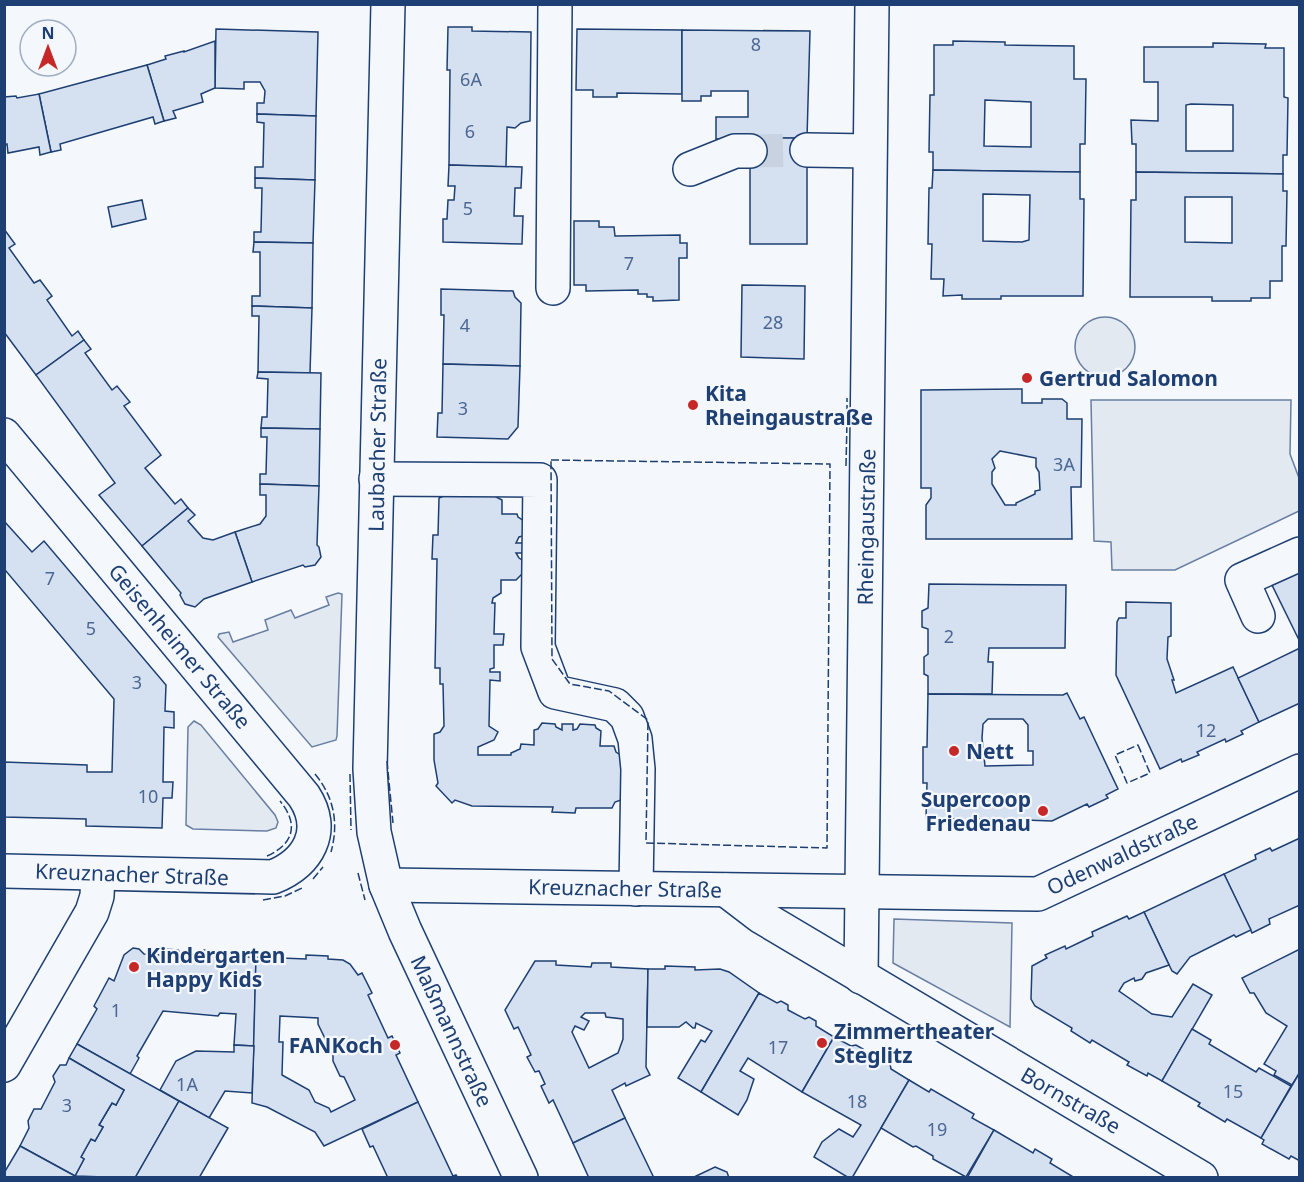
<svg xmlns="http://www.w3.org/2000/svg" width="1304" height="1182" viewBox="0 0 1304 1182" font-family="'Noto Sans',sans-serif">
<style>
.green{fill:#e3e9f0;stroke:#687fa3;stroke-width:1.5}
.building{fill:#d5e0f0;stroke:#1d3f73;stroke-width:1.5;fill-rule:evenodd}
.lines{fill:none;stroke-linecap:round;stroke-linejoin:round}
.minor-tunnel{stroke:#c9d2e0;stroke-width:33;stroke-dasharray:33 16;stroke-linecap:butt}
.minor-casing{stroke:#1d3f73;stroke-width:36}
.minor{stroke:#f4f7fb;stroke-width:33}
.fence{stroke:#1d3f73;stroke-width:1.5;stroke-dasharray:8 3;stroke-linecap:butt}
.poi-dot{fill:#c62828;stroke:#f4f7fb;stroke-width:2}
.labels{text-anchor:middle;dominant-baseline:central;stroke-width:4.5;stroke-linejoin:round;paint-order:stroke}
.number-label{font-size:18px;fill:#4b6792}
.poi-label{font-size:21px;font-weight:bold;fill:#1d3f73;stroke:#f4f7fb;text-anchor:start}
.street-label{font-size:21px;fill:#1d3f73;stroke:#f4f7fb}
</style>
<rect width="100%" height="100%" fill="#f4f7fb"/>
<!-- green -->
<g class="green">
<circle cx="1105" cy="347" r="30"/>
<path d="M1091,400H1291L1290,454L1299,478V511L1175,570H1112L1111,542L1094,541Z"/>
<path d="M338,593L342,594L337,736L336,740L312,747L218,637L219,634L229,632L233,642L268,630L265,620L291,610L295,618L329,605L326,597Z"/>
<path d="M194,721L201,725L275,815L278,822L276,828L267,831L193,829L186,825L188,727Z"/>
<path d="M894,919L1012,923L1010,1027L893,963Z"/>
</g>
<!-- building -->
<g class="building">
<path d="M448,27H472V31L531,32L530,121L521,123L515,128L507,127L506,167L449,165L450,70H447Z"/>
<path d="M216,29L318,32L316,116L257,114V103H264L265,91L260,82H244V89L215,88Z"/>
<path d="M577,29L682,30V94L617,93V97H593V90H576Z"/>
<path d="M682,30L810,31L807,138L716,139V117H748V91H711V96H701V101H682Z"/>
<path d="M215,41V88L201,94L203,102L173,111L176,118L164,121L147,65L166,59L165,56L184,51V52Z"/>
<path d="M953,41L1005,42V45L1074,46V79H1086L1085,144H1080V172L933,170V152H929L930,95H934V45H953ZM985,100L1031,102V147L984,146Z"/>
<path d="M1213,43L1266,44L1265,48H1284V97L1288,98L1287,155H1283V174L1136,172V144H1132L1131,120L1158,121V82H1144V47H1213ZM1191,104L1233,105V151H1186V105Z"/>
<path d="M147,65L164,121L155,124L153,117L60,144L61,150L51,152L39,94Z"/>
<path d="M39,94L51,152L40,155L39,147L8,153L7,144L4,145V97L16,96L17,98Z"/>
<path d="M257,114L316,116L315,180L255,178V167H263L264,123L257,122Z"/>
<rect x="750" y="138" width="57" height="106"/>
<path d="M449,165L522,167L521,188H515L514,216H523L522,244L443,242V219H447L448,200H454L455,186H448Z"/>
<path d="M933,170L1080,172V199H1084L1083,296H1001V299H962V295L943,296L944,279H931L932,244H928L929,188H932ZM983,194L1030,195L1029,240L1022,242L983,241Z"/>
<path d="M1136,172L1283,174V191H1287L1286,246H1282V281H1270V298H1251V301H1212V297H1130L1131,200H1136ZM1185,197H1232V243L1185,242Z"/>
<path d="M255,178L315,180L313,243L254,242V232H261L262,188H255Z"/>
<path d="M142,200L146,219L112,227L108,207Z"/>
<path d="M574,221H599V227H614L615,236L680,235V243H687V258H679V300L653,301V297H647V294H638V290L586,291V285H574Z"/>
<path d="M4,229L15,244L9,248L34,283L40,280L52,296L47,300L72,336L78,331L84,340L36,375L4,332Z"/>
<path d="M254,242L313,243L312,308L252,306V296H260V252H253Z"/>
<path d="M742,285L805,286L804,359L741,357Z"/>
<path d="M441,289L513,291L515,297L521,303L520,366L443,364L444,315H441Z"/>
<path d="M252,306L312,308L310,373L258,372L259,316H252Z"/>
<path d="M84,340L91,349L85,353L112,390L117,386L130,402L124,406L161,455L145,468L175,504L181,499L188,508L142,546L99,495L115,483L36,375Z"/>
<path d="M443,364L520,366L518,427L508,439L437,437L438,413H442Z"/>
<path d="M258,372L321,373L320,429L261,428L262,417H267L268,379L257,378Z"/>
<path d="M1022,389V403H1042V399H1062L1067,403V419H1082L1081,487H1071L1072,539H926V505L931,498V488H921V390ZM1000,451L1036,458V467L1039,472L1040,490L1035,491V494L1016,503V505H1005L992,484V472L995,468L992,459Z"/>
<path d="M261,428L320,429L319,486L260,484V474H266L267,437H261Z"/>
<path d="M260,484L319,486L317,545L319,547L321,557L315,565L305,567L303,565L252,582L235,532L260,524L266,516V495H260Z"/>
<path d="M493,493L496,497L502,500V514H517L518,517L524,521L523,536L519,537L516,543H523V553H516L519,558L522,560V574L516,580H501V593L493,598L492,603H495L494,634H504L503,645H494V668L490,669V672H500V681L490,680L489,726L498,732L494,740L478,747V755H511V753L520,749L521,744L534,745V730L538,729L542,723L555,724L556,727L562,730V724H573V730L577,729L580,724L595,725L596,728L601,731L600,746H614L616,752L622,756L621,800L615,802L612,808H576L575,813L552,812L553,807L472,806L455,800L452,803L436,786L438,783L434,760V734L440,732L444,726L443,684H440V668H435L437,559H432L433,535H438L439,498L446,495Z"/>
<path d="M188,508L195,515L188,521L203,538L213,540L235,532L252,582L204,599L195,607L185,604L180,595L181,593L142,546Z"/>
<path d="M4,521L32,552L44,541L166,685L165,711L174,712V728L164,727L163,782H173L172,798H163L162,828L86,826V819L4,817V762L87,765V772H112L114,699L6,571L4,573Z"/>
<path d="M1300,572V642L1272,585Z"/>
<path d="M929,584L1066,585L1065,648H989L988,662H993L992,694H928V676L924,674V657L928,654V629L922,627V611L928,608Z"/>
<path d="M1126,602L1171,603V636L1168,637L1167,659L1174,680H1172L1176,693L1233,667L1259,722L1241,731L1243,734L1226,742L1225,739L1197,752L1199,755L1182,762L1181,759L1160,769L1116,675L1117,622L1119,618H1126Z"/>
<path d="M1300,648V703L1259,722L1238,678Z"/>
<path d="M1067,693L1080,719L1084,717L1118,789L1106,795L1108,798L1089,807L1087,804L1052,821L1025,820V824L1002,823L1003,820L977,819L976,823L954,822L955,819L926,818L927,783H923V747H927L928,694L1063,695ZM988,719H1023L1028,725V751H1033V765L985,766L982,738L983,724Z"/>
<path d="M1300,838V905L1269,919L1270,924L1252,933L1224,874L1256,859L1255,855L1270,848L1272,851Z"/>
<path d="M1224,874L1251,930L1236,937L1234,935L1190,957L1177,974L1172,971L1144,912Z"/>
<path d="M1144,912L1169,965L1146,973L1142,979L1135,981L1134,978L1124,983L1119,991L1152,1014L1172,1017L1193,984L1212,995L1162,1081L1148,1073L1147,1076L1127,1065L1129,1062L1092,1040L1090,1043L1071,1031L1072,1028L1035,1006L1031,999L1032,966L1047,958L1045,955L1065,946L1066,949L1093,936L1092,932L1127,916L1129,919Z"/>
<path d="M133,948L139,949L144,954L161,955L164,949L178,950L182,955H199L204,950L215,951L221,957H256L254,1046L234,1045L236,1014L220,1013L218,1016L163,1011L137,1056L139,1058L130,1074L77,1044L97,1009L94,1006L109,978L114,981L124,955Z"/>
<path d="M1300,949V1072L1292,1085L1274,1075L1276,1071L1264,1064L1287,1026L1266,1013L1254,993H1250L1242,978Z"/>
<path d="M306,955L328,956V959L343,960L350,964L358,975L362,973L372,993L368,995L388,1038L392,1036L400,1053L396,1055L418,1102L324,1146L315,1132L267,1107L252,1103L256,957L306,959ZM280,1016L318,1018V1024L333,1055V1061L340,1076L344,1077L355,1100L331,1112L329,1108L315,1102L309,1090L282,1075L283,1042H279Z"/>
<path d="M535,961H556V965L591,967L592,963H611V967L648,969L646,1067L650,1075L626,1086L625,1083L612,1090L625,1118L573,1143L553,1100L549,1103L541,1086L545,1084L539,1071L535,1072L527,1057L531,1055L518,1027L514,1029L505,1010ZM585,1013H605L606,1017L623,1019V1039L618,1053L589,1068L572,1032L575,1026L584,1030L589,1021L581,1017Z"/>
<path d="M665,966L695,967V970L720,969L729,972L759,993L701,1092L678,1078L701,1040L705,1042L712,1031L696,1023L695,1028H693L686,1022L679,1027H647L648,969H665Z"/>
<path d="M759,993L777,1003L781,1001L788,1005V1010L805,1019L809,1017L816,1021V1026L834,1037L802,1092L748,1058L740,1071L754,1079L747,1100L738,1115L701,1092Z"/>
<path d="M1192,1029L1211,1040L1209,1044L1256,1072L1259,1068L1291,1086L1261,1138L1227,1119L1225,1122L1198,1106L1200,1103L1162,1081Z"/>
<path d="M834,1037L851,1046L856,1045L863,1049L864,1054L879,1063L883,1061L890,1064L891,1069L909,1080L852,1178H849L814,1157L822,1142L839,1129L853,1137L861,1125L802,1092Z"/>
<path d="M77,1044L179,1101L135,1178L75,1176L84,1159L81,1157L91,1139L95,1141L103,1127L99,1125L112,1103L116,1105L124,1090L69,1058Z"/>
<path d="M234,1045L254,1046L252,1093L225,1091L209,1118L160,1090L176,1061L196,1051L234,1052Z"/>
<path d="M69,1058L124,1090L116,1105L112,1103L99,1125L103,1127L95,1141L91,1139L81,1157L84,1159L75,1176L20,1146L29,1128L28,1121L34,1109H41L55,1082L53,1076L60,1065H66Z"/>
<path d="M1300,1072V1161L1291,1156L1289,1159L1262,1144L1264,1140L1261,1138Z"/>
<path d="M909,1080L929,1092L931,1089L974,1114L972,1118L994,1130L966,1177L933,1159V1156L916,1146L913,1147L881,1128Z"/>
<path d="M179,1101L228,1128L199,1178H135Z"/>
<path d="M418,1102L453,1176L456,1175L458,1178H388L373,1146L370,1147L362,1129Z"/>
<path d="M625,1118L654,1178H589L573,1143Z"/>
<path d="M994,1130L1033,1153L1035,1149L1052,1159L1050,1163L1075,1178H967Z"/>
<path d="M20,1146L75,1176L77,1177L4,1178V1173Z"/>
<path d="M715,1167L727,1172L729,1178H692Z"/>
</g>
<g class="lines">
<!-- minor-tunnel -->
<path class="minor-tunnel" d="M750,151L807,150"/>
<defs>
<g id="minor">
<path d="M388,4L370,769L374,832L386,885L405,931L521,1178"/>
<path d="M807,150L869,151"/>
<path d="M690,169L735,151H750"/>
<path d="M553,288L555,4"/>
<path d="M4,435L304,796C327,831 308,863 273,877L4,871"/>
<path d="M376,479L540,480L538,647L555,692L615,705L627,717L635,739L638,769L636,889"/>
<path d="M1258,616L1242,580L1300,554"/>
<path d="M386,885L1038,894L1300,771"/>
<path d="M726,890L760,916L1201,1178"/>
<path d="M861,977L872,4"/>
<path d="M4,1065L92,912L97,896L98,874"/>
</g>
</defs>
<!-- minor casing -->
<use href="#minor" class="minor-casing"/>
<!-- minor -->
<use href="#minor" class="minor"/>
<!-- fence -->
<g class="fence">
<path d="M847,413V398"/>
<path d="M551,460L830,464L827,848L646,843L648,720L609,691L570,684L552,659Z"/>
<path d="M846,466L847,421"/>
<path d="M1138,745L1150,773L1127,783L1115,755Z"/>
<path d="M387,761L393,823"/>
<path d="M315,774C334,797 339,823 331,852"/>
<path d="M350,774L351,830"/>
<path d="M267,856C294,844 299,824 280,801"/>
<path d="M358,873L365,900"/>
<path d="M313,879L323,867"/>
<path d="M263,900L285,896L302,888"/>
</g>
</g>
<!-- markers -->
<g class="poi-dot">
<circle cx="1027" cy="378" r="6"/>
<circle cx="693" cy="405" r="6"/>
<circle cx="954" cy="751" r="6"/>
<circle cx="1043" cy="811" r="6"/>
<circle cx="134" cy="967" r="6"/>
<circle cx="822" cy="1043" r="6"/>
<circle cx="395" cy="1045" r="6"/>
</g>
<g class="labels">
<!-- number labels -->
<g class="number-label">
<text x="756" y="44">8</text>
<text x="471" y="79">6A</text>
<text x="470" y="131">6</text>
<text x="468" y="208">5</text>
<text x="629" y="263">7</text>
<text x="773" y="322">28</text>
<text x="465" y="325">4</text>
<text x="463" y="408">3</text>
<text x="1064" y="464">3A</text>
<text x="50" y="578">7</text>
<text x="91" y="628">5</text>
<text x="949" y="636">2</text>
<text x="137" y="682">3</text>
<text x="1206" y="730">12</text>
<text x="148" y="796">10</text>
<text x="116" y="1010">1</text>
<text x="778" y="1047">17</text>
<text x="187" y="1084">1A</text>
<text x="1233" y="1091">15</text>
<text x="857" y="1101">18</text>
<text x="67" y="1105">3</text>
<text x="937" y="1129">19</text>
</g>
<!-- poi labels -->
<g class="poi-label">
<text x="1039" y="378">Gertrud Salomon</text>
<text x="705" y="393">Kita<tspan x="705" dy="24">Rheingaustraße</tspan></text>
<text x="966" y="751">Nett</text>
<text x="1031" y="799" text-anchor="end">Supercoop<tspan x="1031" dy="24">Friedenau</tspan></text>
<text x="146" y="955">Kindergarten<tspan x="146" dy="24">Happy Kids</tspan></text>
<text x="834" y="1031">Zimmertheater<tspan x="834" dy="24">Steglitz</tspan></text>
<text x="383" y="1045" text-anchor="end">FANKoch</text>
</g>
<!-- street labels -->
<g class="street-label">
<text transform="translate(377 445) rotate(-89)">Laubacher Straße</text>
<text transform="translate(866 527) rotate(-89)">Rheingaustraße</text>
<text transform="translate(180 646) rotate(50)">Geisenheimer Straße</text>
<text transform="translate(1122 854) rotate(-25)">Odenwaldstraße</text>
<text transform="translate(132 874) rotate(2)">Kreuznacher Straße</text>
<text transform="translate(625 888) rotate(1)">Kreuznacher Straße</text>
<text transform="translate(452 1031) rotate(65)">Maßmannstraße</text>
<text transform="translate(1071 1100) rotate(30)">Bornstraße</text>
</g>
</g>
<!-- border -->
<rect width="1304" height="1182" fill="none" stroke="#1d3f73" stroke-width="12"/>
<!-- north arrow -->
<g transform="translate(48 48)"><circle r="28" fill="#f4f7fb" stroke="#9eadc5" stroke-width="1.5"/>
<path d="M0-4.5L10 22L0 15L-10 22Z" fill="#c62828"/>
<text y="-9" font-size="16" font-weight="bold" text-anchor="middle" fill="#1d3f73">N</text>
</g>
</svg>
